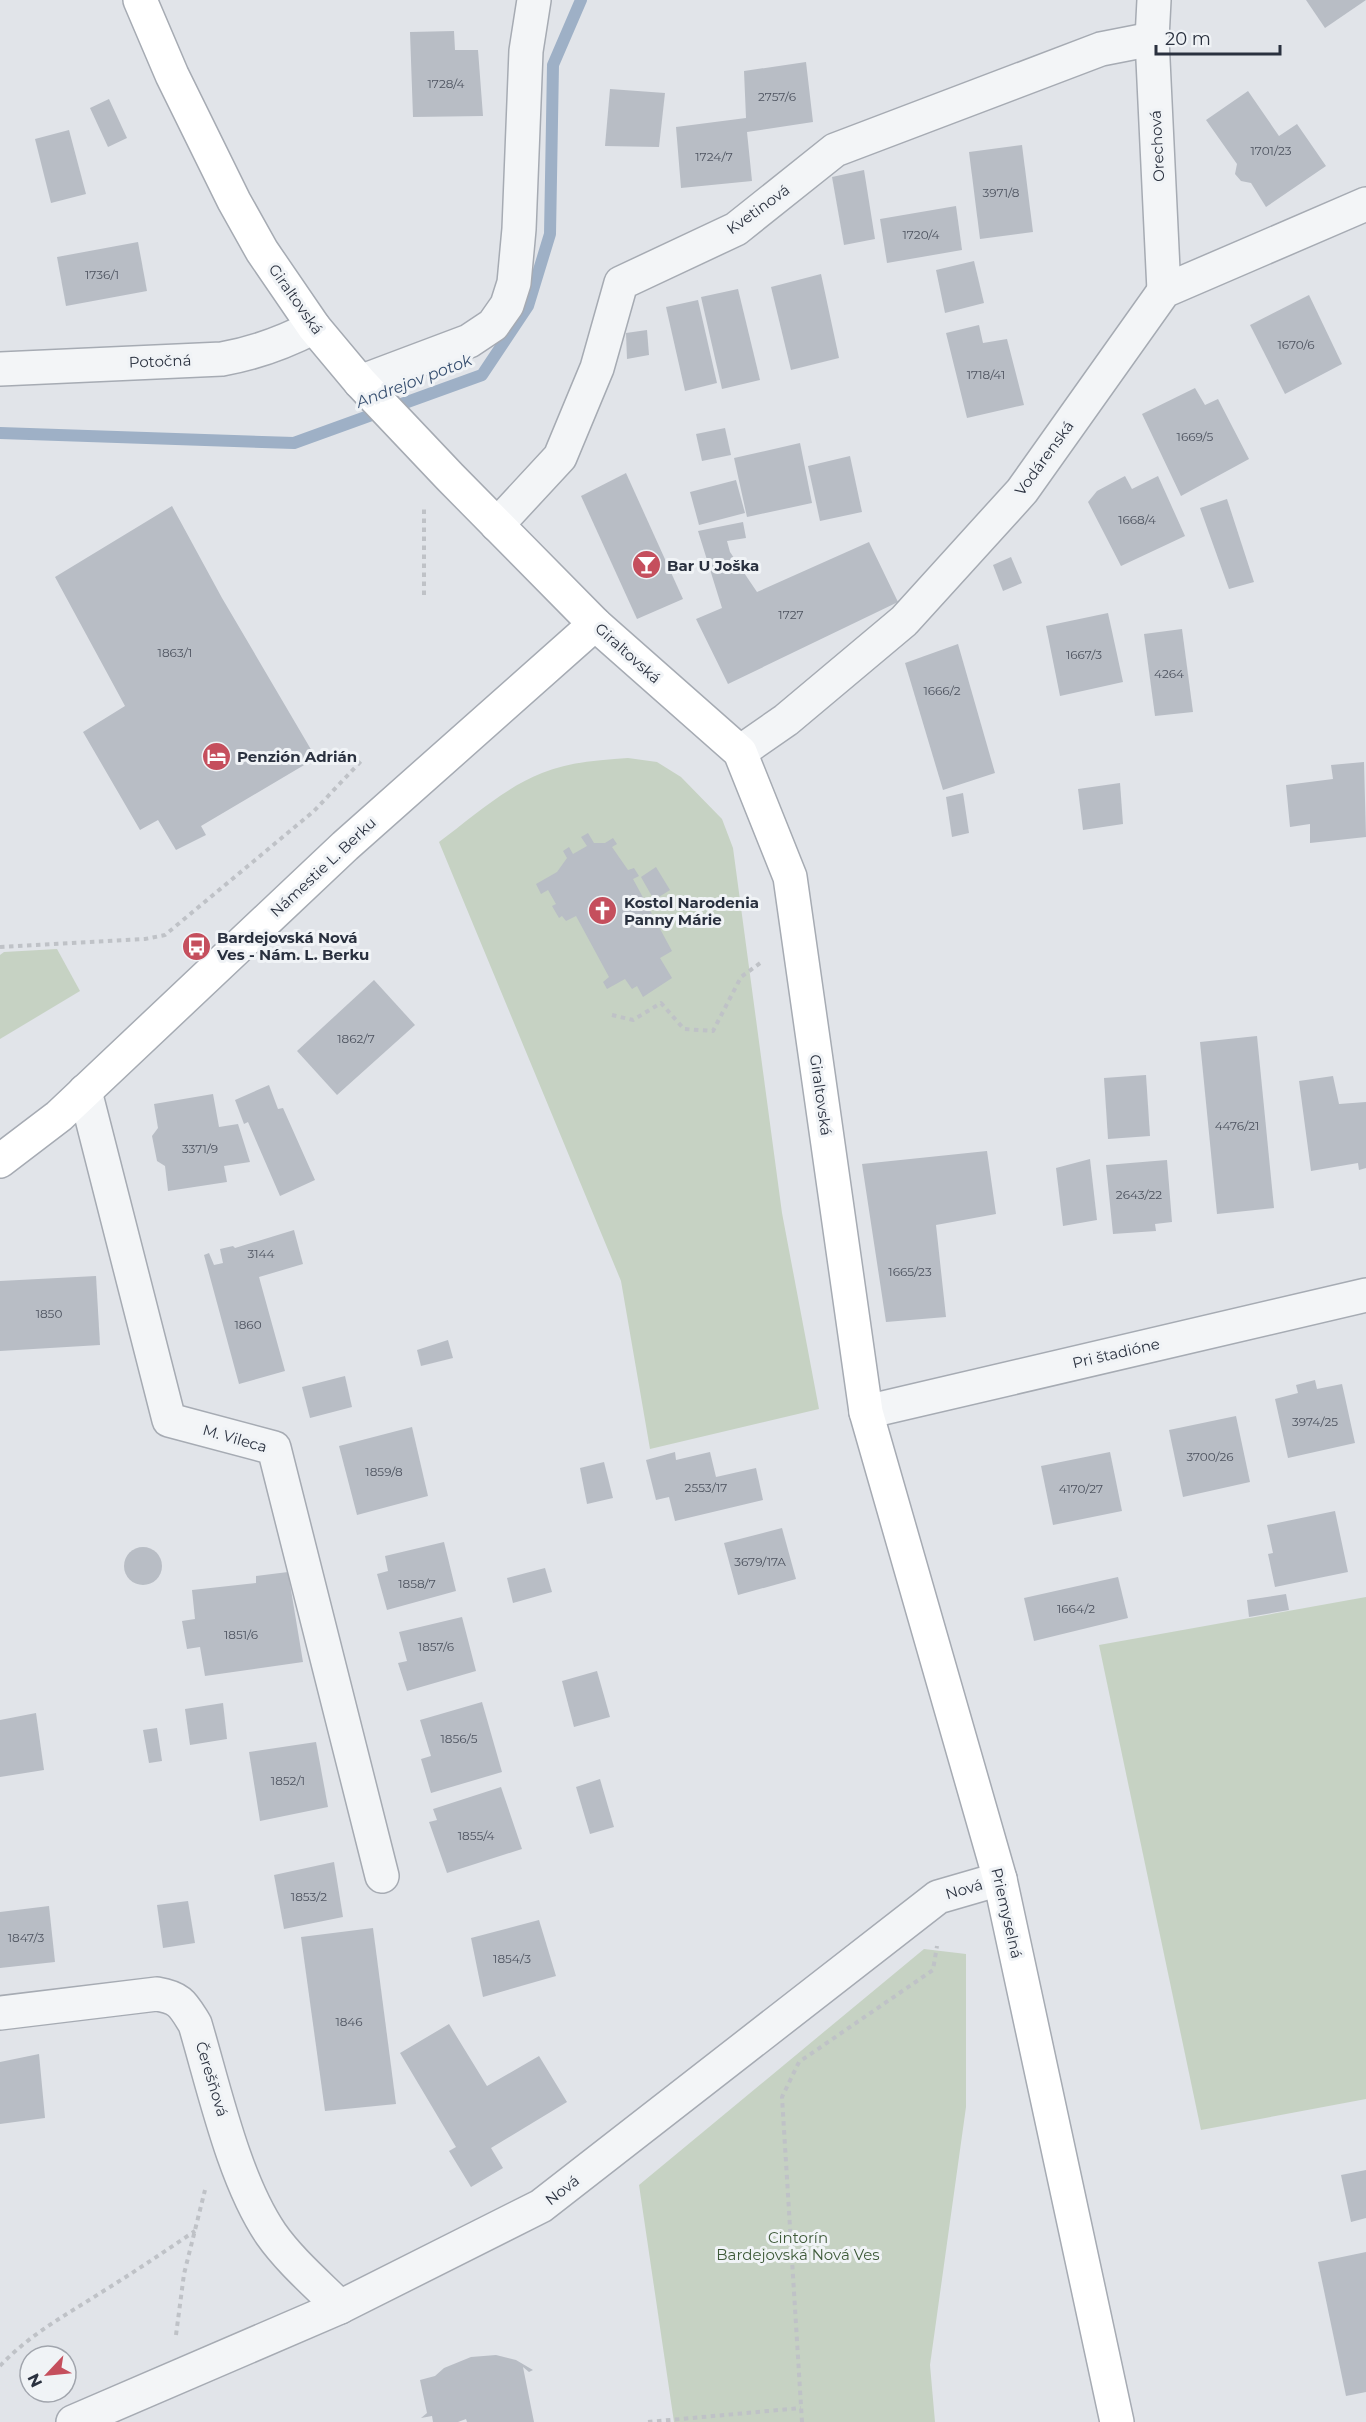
<svg xmlns="http://www.w3.org/2000/svg" width="1366" height="2422" viewBox="0 0 1366 2422" font-family="Montserrat,sans-serif">
<style>
.green{fill:#c6d2c3}
.lines{fill:none;stroke-linecap:round;stroke-linejoin:round}
.stream{stroke:#9eb0c6;stroke-width:12}
.building{fill:#b8bdc5}
.street-casing{stroke:#a6abb3;stroke-width:36}
.secondary-casing{stroke:#a6abb3;stroke-width:36}
.path{stroke:#bfc2c7;stroke-width:4;stroke-dasharray:4.5 4.5;stroke-linecap:butt}
.street{stroke:#f3f5f7;stroke-width:33}
.secondary{stroke:#fff;stroke-width:33}
.labels{text-anchor:middle;dominant-baseline:central;stroke-width:6;stroke-linejoin:round;paint-order:stroke}
.number-label{font-size:12px;fill:#4e5460}
.street-label{font-size:15px;fill:#2a313f;stroke:#f0f3f6}
.poi-label{font-size:15px;font-weight:bold;fill:#2a313f;stroke:#f0f3f6;text-anchor:start}
.park-label{font-size:15px;fill:#3e5a39;stroke:#f0f3f6}
.water-label{font-size:16px;font-style:italic;fill:#374f70;stroke:#f0f3f6}
</style>
<rect width="100%" height="100%" fill="#e1e4e9"/>
<!-- green -->
<g class="green">
<path d="M628,758L657,762L681,777L722,819L733,848L782,1213L819,1409L650,1449L621,1281L439,842C471,818 504,788 542,773C569,762 599,760 628,758Z"/>
<path d="M57,949L80,991L0,1039V955L4,952Z"/>
<path d="M1366,1597V2099L1201,2130L1099,1645Z"/>
<path d="M924,1949L966,1954V2107L930,2365L935,2422H674L639,2185Z"/>
</g>
<g class="lines">
<!-- stream -->
<path class="stream" d="M0,433L294,443L482,375L528,306L550,234L553,65L581,0"/>
</g>
<!-- building -->
<g class="building">
<path d="M1306,0H1366L1325,28Z"/>
<path d="M454,31L455,50H478L483,116L413,117L410,32Z"/>
<path d="M806,62L813,122L747,132L752,181L681,188L676,127L746,118L744,71Z"/>
<path d="M610,89L665,93L659,147L605,146Z"/>
<path d="M1248,91L1279,136L1297,124L1326,166L1266,207L1251,183L1241,181L1235,174L1237,164L1206,120Z"/>
<path d="M109,99L127,138L108,147L90,108Z"/>
<path d="M69,130L86,194L51,203L35,139Z"/>
<path d="M1022,145L1033,232L980,239L969,152Z"/>
<path d="M864,170L875,239L844,245L832,177Z"/>
<path d="M956,206L962,250L887,263L880,219Z"/>
<path d="M138,242L147,291L66,306L57,257Z"/>
<path d="M974,261L984,303L945,313L936,270Z"/>
<path d="M821,274L839,358L791,370L771,287Z"/>
<path d="M738,289L760,380L722,389L701,297Z"/>
<path d="M1309,295L1342,364L1285,394L1250,325Z"/>
<path d="M698,300L717,383L685,391L666,307Z"/>
<path d="M979,325L983,343L1007,339L1024,405L967,418L946,333Z"/>
<path d="M647,330L649,355L627,359L626,333Z"/>
<path d="M1195,388L1205,405L1218,399L1249,459L1181,496L1142,414Z"/>
<path d="M725,428L731,455L702,461L696,434Z"/>
<path d="M800,443L812,503L747,517L734,458Z"/>
<path d="M850,456L862,512L820,521L808,466Z"/>
<path d="M626,473L683,599L637,619L581,496Z"/>
<path d="M1125,476L1132,489L1158,476L1185,536L1121,566L1088,502L1097,491Z"/>
<path d="M736,480L745,513L699,525L690,492Z"/>
<path d="M1227,499L1254,582L1229,589L1200,508Z"/>
<path d="M172,506L222,598L316,758L201,826L206,835L176,850L158,820L140,830L83,732L125,706L55,577Z"/>
<path d="M743,522L746,538L727,541L730,552L757,592L869,542L898,602L728,684L696,619L722,608L698,531Z"/>
<path d="M1011,557L1022,583L1003,591L993,565Z"/>
<path d="M1108,613L1123,682L1060,696L1046,626Z"/>
<path d="M1182,629L1193,712L1155,716L1144,634Z"/>
<path d="M958,644L995,773L943,790L905,663Z"/>
<path d="M1364,762L1366,837L1310,843V824L1290,827L1286,785L1333,779L1331,765Z"/>
<path d="M1120,783L1123,824L1083,830L1078,789Z"/>
<path d="M963,793L969,833L952,837L946,797Z"/>
<path d="M588,833L594,843H605L613,838L617,844L612,847L628,870L634,868L639,876L633,879L672,951L660,958L672,978L643,997L637,986L632,989L625,979L607,989L603,982L609,977L576,916L566,921L562,916L559,918L552,906L556,904L548,890L541,894L536,884L557,872L567,858L563,851L569,847L573,854L587,846L581,837Z"/>
<path d="M656,867L670,890L654,900L641,877Z"/>
<path d="M374,980L415,1025L337,1095L297,1051Z"/>
<path d="M1257,1036L1274,1208L1217,1214L1200,1042Z"/>
<path d="M1146,1075L1150,1136L1108,1139L1104,1078Z"/>
<path d="M1333,1076L1339,1104L1366,1102V1168L1359,1170L1358,1163L1311,1171L1299,1081Z"/>
<path d="M269,1085L278,1109L283,1108L315,1180L280,1196L248,1122L244,1124L235,1100Z"/>
<path d="M213,1094L219,1127L238,1124L250,1162L224,1166L227,1182L168,1191L165,1166L157,1161L152,1136L158,1128L154,1104Z"/>
<path d="M987,1151L996,1214L936,1225L946,1317L886,1322L862,1164Z"/>
<path d="M1090,1159L1097,1220L1063,1226L1056,1168Z"/>
<path d="M1167,1160L1172,1222L1155,1224L1156,1231L1113,1234L1106,1165Z"/>
<path d="M294,1230L303,1264L259,1277L285,1371L239,1384L204,1255L209,1253L214,1265L223,1263L220,1249L233,1246L235,1248Z"/>
<path d="M96,1276L100,1345L0,1351V1281Z"/>
<path d="M448,1340L453,1358L421,1366L417,1350Z"/>
<path d="M345,1376L352,1407L310,1418L302,1387Z"/>
<path d="M1315,1380L1317,1389L1342,1384L1355,1443L1288,1458L1275,1399L1298,1393L1296,1385Z"/>
<path d="M1236,1416L1250,1482L1183,1497L1169,1430Z"/>
<path d="M412,1427L428,1496L357,1515L339,1446Z"/>
<path d="M675,1452L676,1460L710,1452L716,1477L756,1468L763,1500L675,1521L669,1497L656,1500L646,1460Z"/>
<path d="M1110,1452L1122,1511L1053,1525L1041,1466Z"/>
<path d="M604,1462L613,1498L587,1504L580,1468Z"/>
<path d="M1335,1511L1348,1572L1275,1587L1268,1554L1273,1553L1267,1525Z"/>
<path d="M782,1528L796,1579L738,1595L724,1543Z"/>
<path d="M444,1542L456,1591L387,1610L377,1574L388,1571L385,1556Z"/>
<circle cx="143" cy="1566" r="19"/>
<path d="M545,1568L552,1592L513,1603L507,1578Z"/>
<path d="M288,1572L303,1662L205,1676L200,1647L187,1649L182,1621L195,1619L192,1590L256,1583V1576Z"/>
<path d="M1118,1577L1128,1618L1034,1641L1024,1598Z"/>
<path d="M1286,1594L1289,1610L1249,1617L1247,1600Z"/>
<path d="M462,1617L476,1671L407,1691L398,1663L407,1661L399,1632Z"/>
<path d="M597,1671L610,1717L574,1727L562,1681Z"/>
<path d="M482,1702L502,1772L431,1793L421,1759L431,1756L420,1720Z"/>
<path d="M223,1703L227,1739L190,1745L185,1709Z"/>
<path d="M36,1713L44,1770L0,1777V1720Z"/>
<path d="M157,1728L162,1761L149,1763L143,1730Z"/>
<path d="M316,1742L328,1807L260,1821L249,1752Z"/>
<path d="M600,1779L614,1827L590,1834L576,1787Z"/>
<path d="M501,1787L522,1849L447,1873L429,1822L437,1820L433,1809Z"/>
<path d="M334,1862L343,1917L284,1929L274,1875Z"/>
<path d="M188,1901L195,1943L163,1948L157,1905Z"/>
<path d="M49,1906L55,1962L0,1968V1912Z"/>
<path d="M539,1920L556,1976L483,1997L471,1938Z"/>
<path d="M373,1928L396,2104L325,2111L301,1937Z"/>
<path d="M449,2024L487,2086L539,2056L567,2102L491,2148L503,2168L471,2187L449,2151L456,2147L400,2053Z"/>
<path d="M39,2054L45,2118L0,2124V2062Z"/>
<path d="M1366,2170V2218L1351,2222L1341,2175Z"/>
<path d="M1366,2252V2392L1346,2396L1318,2262Z"/>
<path d="M496,2355L516,2360L533,2370L529,2372L523,2367L534,2422H467L466,2419L458,2422H433L432,2416L421,2418L427,2413L420,2380L435,2376L444,2368L471,2357Z"/>
</g>
<g class="lines">
<defs>
<g id="street">
<path d="M1154,0L1152,39L1164,291"/>
<path d="M0,369L222,359C256,353 283,343 314,327"/>
<path d="M360,382L469,341L493,325L507,305L514,283L519,229L526,51L534,0"/>
<path d="M497,525L560,457L597,368L621,283L736,229L835,150L1101,49L1152,39"/>
<path d="M740,752L786,720L904,621L1022,491L1164,291L1366,204"/>
<path d="M85,1091L169,1420L274,1448L382,1876"/>
<path d="M866,1412L1366,1295"/>
<path d="M0,2013L157,1994C181,1998 183,2005 195,2024C214,2088 234,2180 271,2234C290,2261 317,2284 340,2307"/>
<path d="M73,2422L340,2307L541,2206L938,1897L1000,1879"/>
</g>
<g id="secondary">
<path d="M140,0L172,75L234,201L262,251L314,327L360,382L450,477L595,624L740,752L790,877L866,1412L1000,1879L1117,2422"/>
<path d="M0,1161L59,1116L345,846L595,624"/>
</g>
</defs>
<!-- street casing -->
<use href="#street" class="street-casing"/>
<!-- secondary casing -->
<use href="#secondary" class="secondary-casing"/>
<!-- path -->
<g class="path">
<path d="M424,595V505"/>
<path d="M0,947L145,939L165,935L314,811L363,759"/>
<path d="M612,1015L633,1020L661,1003L684,1029L713,1031L741,977L763,961"/>
<path d="M176,2335L184,2274L205,2190"/>
<path d="M0,2366C31,2333 68,2314 105,2290C136,2271 165,2251 195,2231"/>
<path d="M648,2422L801,2408"/>
<path d="M802,2422L782,2097L799,2062L933,1970L937,1946"/>
</g>
<!-- street -->
<use href="#street" class="street"/>
<!-- secondary -->
<use href="#secondary" class="secondary"/>
</g>
<!-- icons -->
<defs>
<symbol id="bar-disc" viewBox="-11 -11 22 22"><circle r="9.5" fill="#c54f5d" stroke="#f0f3f6"/><path d="M-6-5H6L.8 .8V4.5H3.5V6h-7V4.5H-.8V.8Z" fill="#fff"/></symbol>
<symbol id="hotel-disc" viewBox="-11 -11 22 22"><circle r="9.5" fill="#c54f5d" stroke="#f0f3f6"/><path d="M-6-4.5h1.5V1H6V5H4.5V3h-9V5H-6ZM-4 0a1.8 1.8 0 1 1 3.6 0ZM.5 0V-2.5h3Q6-2.5 6 0Z" fill="#fff"/></symbol>
<symbol id="church-disc" viewBox="-11 -11 22 22"><circle r="9.5" fill="#c54f5d" stroke="#f0f3f6"/><path d="M-1.2-6h2.4v3.5h3.3v2.4h-3.3V6h-2.4V-.1h-3.3v-2.4h3.3Z" fill="#fff"/></symbol>
<symbol id="bus-disc" viewBox="-11 -11 22 22"><circle r="9.5" fill="#c54f5d" stroke="#f0f3f6"/><path d="M-5-6H5V4H4V6H2V4H-2V6H-4V4H-5ZM-3.5-4V0h7V-4ZM-3.5 1.2v1.5H-2V1.2ZM2 1.2v1.5H3.5V1.2Z" fill="#fff"/></symbol>
</defs>
<g fill-rule="evenodd">
<use href="#bar-disc" x="630" y="548" width="33" height="33"/>
<use href="#hotel-disc" x="200" y="740" width="33" height="33"/>
<use href="#church-disc" x="586" y="894" width="33" height="33"/>
<use href="#bus-disc" x="180" y="930" width="33" height="33"/>
</g>
<g class="labels">
<!-- number labels -->
<g class="number-label">
<text x="446" y="83">1728/4</text>
<text x="777" y="96">2757/6</text>
<text x="1271" y="150">1701/23</text>
<text x="714" y="156">1724/7</text>
<text x="1001" y="192">3971/8</text>
<text x="921" y="234">1720/4</text>
<text x="102" y="274">1736/1</text>
<text x="1296" y="344">1670/6</text>
<text x="986" y="374">1718/41</text>
<text x="1195" y="436">1669/5</text>
<text x="1137" y="519">1668/4</text>
<text x="791" y="614">1727</text>
<text x="175" y="652">1863/1</text>
<text x="1084" y="654">1667/3</text>
<text x="1169" y="673">4264</text>
<text x="942" y="690">1666/2</text>
<text x="356" y="1038">1862/7</text>
<text x="1237" y="1125">4476/21</text>
<text x="200" y="1148">3371/9</text>
<text x="1139" y="1194">2643/22</text>
<text x="261" y="1253">3144</text>
<text x="910" y="1271">1665/23</text>
<text x="49" y="1313">1850</text>
<text x="248" y="1324">1860</text>
<text x="1315" y="1421">3974/25</text>
<text x="1210" y="1456">3700/26</text>
<text x="384" y="1471">1859/8</text>
<text x="706" y="1487">2553/17</text>
<text x="1081" y="1488">4170/27</text>
<text x="760" y="1561">3679/17A</text>
<text x="417" y="1583">1858/7</text>
<text x="1076" y="1608">1664/2</text>
<text x="241" y="1634">1851/6</text>
<text x="436" y="1646">1857/6</text>
<text x="459" y="1738">1856/5</text>
<text x="288" y="1780">1852/1</text>
<text x="476" y="1835">1855/4</text>
<text x="309" y="1896">1853/2</text>
<text x="26" y="1937">1847/3</text>
<text x="512" y="1958">1854/3</text>
<text x="349" y="2021">1846</text>
</g>
<!-- street labels -->
<g class="street-label">
<text transform="translate(1157 146) rotate(-93)">Orechová</text>
<text transform="translate(758 209) rotate(-36)">Kvetinová</text>
<text transform="translate(296 299) rotate(55)">Giraltovská</text>
<text transform="translate(160 361) rotate(-2)">Potočná</text>
<text transform="translate(1044 458) rotate(-54)">Vodárenská</text>
<text transform="translate(628 653) rotate(42)">Giraltovská</text>
<text transform="translate(323 867) rotate(-43)">Námestie L. Berku</text>
<text transform="translate(821 1095) rotate(82)">Giraltovská</text>
<text transform="translate(1116 1353) rotate(-13)">Pri štadióne</text>
<text transform="translate(235 1438) rotate(16)">M. Vileca</text>
<text transform="translate(964 1889) rotate(-16)">Nová</text>
<text transform="translate(1007 1913) rotate(77)">Priemyselná</text>
<text transform="translate(212 2079) rotate(73)">Čerešňová</text>
<text transform="translate(562 2190) rotate(-38)">Nová</text>
</g>
<!-- poi labels -->
<g class="poi-label">
<text x="667" y="565">Bar U Joška</text>
<text x="237" y="756">Penzión Adrián</text>
<text x="624" y="902">Kostol Narodenia<tspan x="624" dy="17">Panny Márie</tspan></text>
<text x="217" y="937">Bardejovská Nová<tspan x="217" dy="17">Ves - Nám. L. Berku</tspan></text>
</g>
<!-- park labels -->
<g class="park-label">
<text x="798" y="2237">Cintorín<tspan x="798" dy="17">Bardejovská Nová Ves</tspan></text>
</g>
<!-- water labels -->
<g class="water-label">
<text transform="translate(414 381) rotate(-21)">Andrejov potok</text>
</g>
</g>
<!-- north arrow -->
<g transform="translate(48 2374) rotate(244)"><circle r="28" fill="#f0f3f6" stroke="#a1a5ad" stroke-width="1.5"/>
<path d="M0-4.5L10 22L0 15L-10 22Z" fill="#c54f5d"/>
<text y="-9" font-size="16" font-weight="bold" text-anchor="middle" fill="#2a313f">N</text>
</g>
<!-- scale -->
<path d="M1156 45v9h124v-9" fill="none" stroke="#2a313f" stroke-width="3"/>
<text x="1165" y="45" font-size="18" fill="#2a313f" stroke="#f0f3f6" stroke-width="4.5" paint-order="stroke">20 m</text>
</svg>
